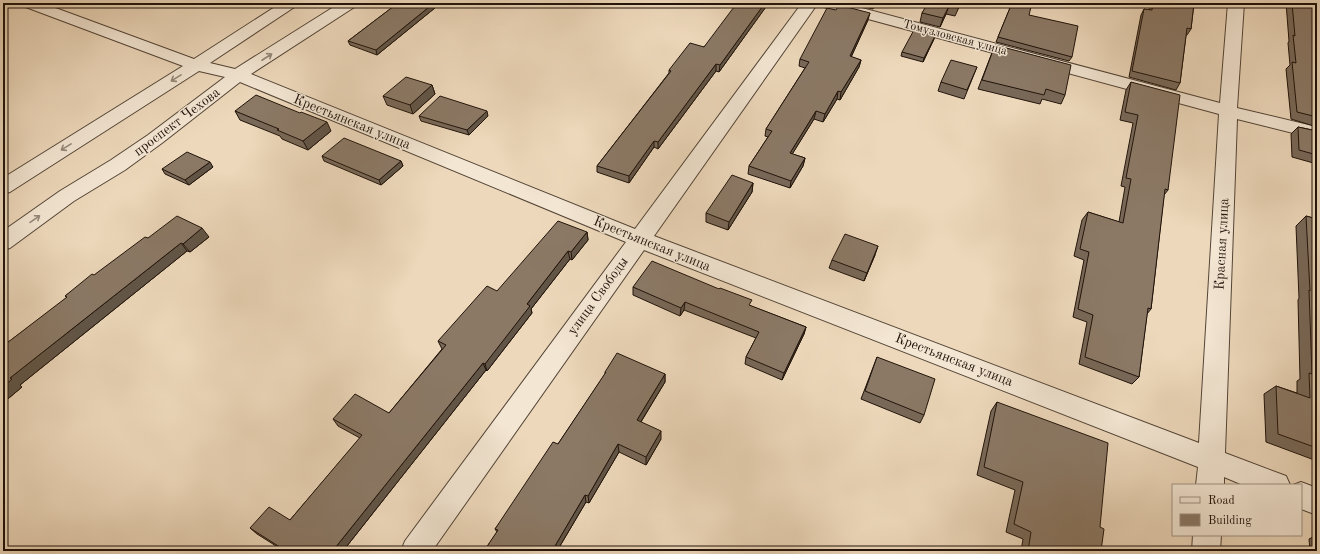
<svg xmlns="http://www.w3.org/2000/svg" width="1320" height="554" viewBox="0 0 1320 554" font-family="'Old Standard TT',serif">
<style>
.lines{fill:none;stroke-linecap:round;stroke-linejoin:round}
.minor-casing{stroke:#534436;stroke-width:2}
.minor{fill:#f3e6d3;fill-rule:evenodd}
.wall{fill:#786858;stroke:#20130a}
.shaded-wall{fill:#615547;stroke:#20130a}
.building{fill:#8b7966;stroke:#20130a}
.oneway{stroke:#948779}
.labels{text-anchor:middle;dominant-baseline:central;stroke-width:3;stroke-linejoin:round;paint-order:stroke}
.far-street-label{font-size:12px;fill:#20130a;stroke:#f3e6d3}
.street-label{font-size:14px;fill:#20130a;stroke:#f3e6d3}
</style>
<rect width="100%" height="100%" fill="#edd8bb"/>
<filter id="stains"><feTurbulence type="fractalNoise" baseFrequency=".005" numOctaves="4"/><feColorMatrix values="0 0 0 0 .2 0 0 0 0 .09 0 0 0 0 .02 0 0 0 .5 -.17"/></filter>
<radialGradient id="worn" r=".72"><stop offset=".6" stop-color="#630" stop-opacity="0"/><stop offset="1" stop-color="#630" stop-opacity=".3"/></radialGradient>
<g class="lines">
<defs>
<g id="minor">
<path d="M20,3H42L194,59L281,3H299L296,6L210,63L235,69L340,3H359L356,6L251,74L635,229L802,3H843L1220,103L1228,3H1244L1237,108L1317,127V139L1237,119L1225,453L1286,476L1290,485H1243L1224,477V485H1196L1198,467L644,250L432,551H401L405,541L626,242L240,82L162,143L125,170L74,201L10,248L3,250V231L60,191L111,160L148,135L225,77L199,71L10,192L3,194V178L183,66L23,6ZM818,3L820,6L1219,114L1199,443L654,236Z"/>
<path d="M1301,482L1317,488V515L1301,509V485H1293Z"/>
<path d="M1193,535H1221L1220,551H1192Z"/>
</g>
</defs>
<!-- minor casing -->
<use href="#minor" class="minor-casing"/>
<!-- minor -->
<use href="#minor" class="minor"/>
</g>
<!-- wall -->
<g class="wall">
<path d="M398,3H441L377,55L350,45L348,41Z"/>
<path d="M849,3H877L873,9Z"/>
<path d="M927,3H961L955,16L946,14L940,27L920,22L922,13L926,7Z"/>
<path d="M1012,3L1029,15L1072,57L1069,61L996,42Z"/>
<path d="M1150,3H1194L1191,29L1187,35H1186L1180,83L1176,90L1129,77L1141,15L1144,9L1149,10Z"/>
<path d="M1286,3H1317V127L1291,119L1286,69L1290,65L1288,43L1289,41Z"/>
<path d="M768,4L719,72L716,71L658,149L654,147L629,183L597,172V166L669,73V70Z"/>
<path d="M868,20L851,57L861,60L859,67L840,100L837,99L823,122L814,119L792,154L805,158L803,166L790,188L748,174L749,166L768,137L765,136L766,129L805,68L799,66L800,59Z"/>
<path d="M934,39L923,62L901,56L902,52Z"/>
<path d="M995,45L1065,95L1061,104L1042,99L1040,104L978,89Z"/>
<path d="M977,67L964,99L938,91L941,82Z"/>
<path d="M1131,82L1168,190L1164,195L1151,309L1147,314L1139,377L1132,384L1079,364L1087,322L1073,317L1084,260L1074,256L1082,220L1088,212L1119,222L1125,187L1121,186L1133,123L1120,120L1126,90Z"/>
<path d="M432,85L435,94L413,114L387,105L383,96Z"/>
<path d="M235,111L331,131L308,150L282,139L280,136L240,120Z"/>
<path d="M419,116H488L469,135L421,121Z"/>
<path d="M1298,127L1317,131V164L1292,157L1291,134Z"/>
<path d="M322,156L401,161L403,166L381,185L324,161Z"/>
<path d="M213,167L189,185L165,174L162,169Z"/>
<path d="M753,183L752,192L728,230L706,222V213Z"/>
<path d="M1306,216L1317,219V461L1266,442L1264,394L1276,386L1297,393V381L1300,379L1298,300L1299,298L1296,226Z"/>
<path d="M587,232L588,240L572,260L570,259L531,309L532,313L487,371L486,370L343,551H284L257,534L250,528L290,520L360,438L338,426L333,419L389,413L442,349L438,341L497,291Z"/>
<path d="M209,237L190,252L187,251L20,385L22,387L3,403V346L67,298L65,296L148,238Z"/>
<path d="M875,255L864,281L829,268L832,260Z"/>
<path d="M633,287L751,306L806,327L804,334L782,380L745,364L746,357L756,338L684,310L680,316L633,295Z"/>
<path d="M877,357L924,415L920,423L861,399Z"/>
<path d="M605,372L665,374V382L641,422L661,439L646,465L619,452L589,503L586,502L557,551H484L497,532L495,529L558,444L605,374Z"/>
<path d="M997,402L1100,527L1101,551H1021L1023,539L1006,532L1015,490L977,475L991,411Z"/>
<path d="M1317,535V551H1310L1309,539Z"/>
</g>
<!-- shaded-wall -->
<g class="shaded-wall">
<path d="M434,3H441L377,55L376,50Z"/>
<path d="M765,3H768V4L719,72L720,65Z"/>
<path d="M949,6L946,14L940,27L943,18Z"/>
<path d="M870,13L868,20L848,64L850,56Z"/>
<path d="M936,34L934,39L923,62L924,58Z"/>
<path d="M861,60L859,67L840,100L841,92Z"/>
<path d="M716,64V71L658,149V142Z"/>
<path d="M432,85L435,94L413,114L410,105Z"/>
<path d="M838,91L837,99L823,122L825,114Z"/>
<path d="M487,111L488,116L469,135L467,130Z"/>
<path d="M816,111L814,119L788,161L790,153Z"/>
<path d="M327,122L331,131L308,150L303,141Z"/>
<path d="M654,141V147L629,183V176Z"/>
<path d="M805,158L803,166L790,188L791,181Z"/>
<path d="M401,161L403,166L381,185L379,180Z"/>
<path d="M210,162L213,167L189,185L185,180Z"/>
<path d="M753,183L752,192L728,230L729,222Z"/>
<path d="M202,228L209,237L190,252L183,244Z"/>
<path d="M587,232L588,240L572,260L571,252Z"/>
<path d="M181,243L187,251L20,385L22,387L3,403V387L10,378Z"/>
<path d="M878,246L875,255L864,281L867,273Z"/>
<path d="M568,251L570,259L531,309L532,313L487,371L485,364L527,304Z"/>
<path d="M685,302L684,310L680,316L681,308Z"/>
<path d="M806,327L804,334L782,380L784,373Z"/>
<path d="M483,363L486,370L343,551H336L335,548Z"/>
<path d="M665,374V382L637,428V420Z"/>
<path d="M661,431V439L646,465V457Z"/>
<path d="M618,444L619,452L589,503L588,496Z"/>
<path d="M585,495L586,502L557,551H552Z"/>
</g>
<!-- building -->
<g class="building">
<path d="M398,3H434L376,50L348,41Z"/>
<path d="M737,3H765L720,65L716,64L658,142L654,141L629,176L597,166L671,71L669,70L690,43L704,47Z"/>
<path d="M868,3H875L874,5Z"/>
<path d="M928,3H960L958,8L949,6L943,18L922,13Z"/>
<path d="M1012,3H1032L1029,15L1078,26L1072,57L998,37Z"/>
<path d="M1153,3H1194L1191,29L1187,28L1180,83L1132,71L1144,9L1152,10Z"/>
<path d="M1292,3H1317V117L1297,112L1292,62L1296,63L1293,35L1295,36Z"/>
<path d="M839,5L870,13L850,56L861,60L841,92L838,91L825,114L816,111L790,153L805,158L791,181L749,166L772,131L766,129L809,62L800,59L827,8L836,10Z"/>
<path d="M915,28L936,34L924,58L902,52Z"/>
<path d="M995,45L1071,65L1065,95L1046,89L1044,95L982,80Z"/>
<path d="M951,60L977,67L967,90L941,82Z"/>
<path d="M406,77L432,85L410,105L383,96Z"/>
<path d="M1131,82L1180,95L1168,190L1165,189L1151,309L1148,308L1139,377L1085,357L1093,315L1078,309L1089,252L1080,249L1088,212L1123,223L1131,179L1126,178L1138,115L1125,112Z"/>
<path d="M256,95L300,113L301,112L327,122L303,141L277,130L279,129L235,111Z"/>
<path d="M440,96L487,111L467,130L419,116Z"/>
<path d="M1298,127L1317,131V155L1299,150Z"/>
<path d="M344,138L401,161L379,180L322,156Z"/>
<path d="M187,152L210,162L185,180L162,169Z"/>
<path d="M732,175L753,183L729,222L706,213Z"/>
<path d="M177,216L202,228L183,244L181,243L10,378L12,379L3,387V346L67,297L65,296L92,274L94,275L145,237L148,238Z"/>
<path d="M1306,216L1317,219V448L1278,434L1276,386L1310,398L1309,373L1312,374L1309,290L1310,291Z"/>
<path d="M558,221L587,232L571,252L568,251L527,304L530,306L485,364L483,363L335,548L337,549L336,551H286L250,528L269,507L290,520L362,435L333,419L355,394L389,413L446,345L438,341L455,322L487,286L497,291Z"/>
<path d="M845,234L878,246L867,273L832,260Z"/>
<path d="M652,261L719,289L720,288L752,300L749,305L806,327L784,373L746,357L759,332L685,302L681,308L633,287Z"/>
<path d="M617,353L665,374L637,420L661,431L646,457L618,444L588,496L585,495L552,551H484L498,530L495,529L553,442L558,444L606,372H605Z"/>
<path d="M877,357L935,379L924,415L865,391Z"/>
<path d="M997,402L1108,443L1100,527L1104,529L1101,551H1028L1031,532L1014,524L1023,482L984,467Z"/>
</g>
<!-- one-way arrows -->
<defs><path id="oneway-shaft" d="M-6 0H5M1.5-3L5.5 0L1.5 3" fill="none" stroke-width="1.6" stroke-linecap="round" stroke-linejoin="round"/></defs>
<g class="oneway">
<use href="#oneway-shaft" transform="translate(267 57) rotate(-33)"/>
<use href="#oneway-shaft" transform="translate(176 78) rotate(148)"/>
<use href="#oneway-shaft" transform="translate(66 147) rotate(148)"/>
<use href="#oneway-shaft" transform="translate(35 219) rotate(-35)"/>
</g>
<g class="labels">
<!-- far-street labels -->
<g class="far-street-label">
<text transform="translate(955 38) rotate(15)">Томузловская улица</text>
</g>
<!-- street labels -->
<g class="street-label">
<text transform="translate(177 122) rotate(-37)">проспект Чехова</text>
<text transform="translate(352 122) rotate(22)">Крестьянская улица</text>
<text transform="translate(652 244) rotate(22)">Крестьянская улица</text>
<text transform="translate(1222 244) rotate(-87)">Красная улица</text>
<text transform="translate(598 296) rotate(-54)">улица Свободы</text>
<text transform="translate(954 360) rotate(21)">Крестьянская улица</text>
</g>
</g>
<!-- margin -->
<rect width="1320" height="554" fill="none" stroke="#edd8bb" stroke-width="16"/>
<rect x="4" y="4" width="1312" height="546" fill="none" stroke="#20130a" stroke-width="2"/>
<rect x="8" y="8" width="1304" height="538" fill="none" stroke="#20130a"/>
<!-- legend -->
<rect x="1172" y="484" width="130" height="52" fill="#f3e6d3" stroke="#9f9283"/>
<rect x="1180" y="497" width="20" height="6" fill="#f3e6d3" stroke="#9f9283"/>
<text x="1208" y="504" font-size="12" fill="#20130a">Road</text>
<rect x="1180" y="514" width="20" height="12" fill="#8b7966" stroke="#9f9283"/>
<text x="1208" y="524" font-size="12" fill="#20130a">Building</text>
<rect width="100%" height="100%" filter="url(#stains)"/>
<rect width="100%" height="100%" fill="url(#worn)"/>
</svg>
